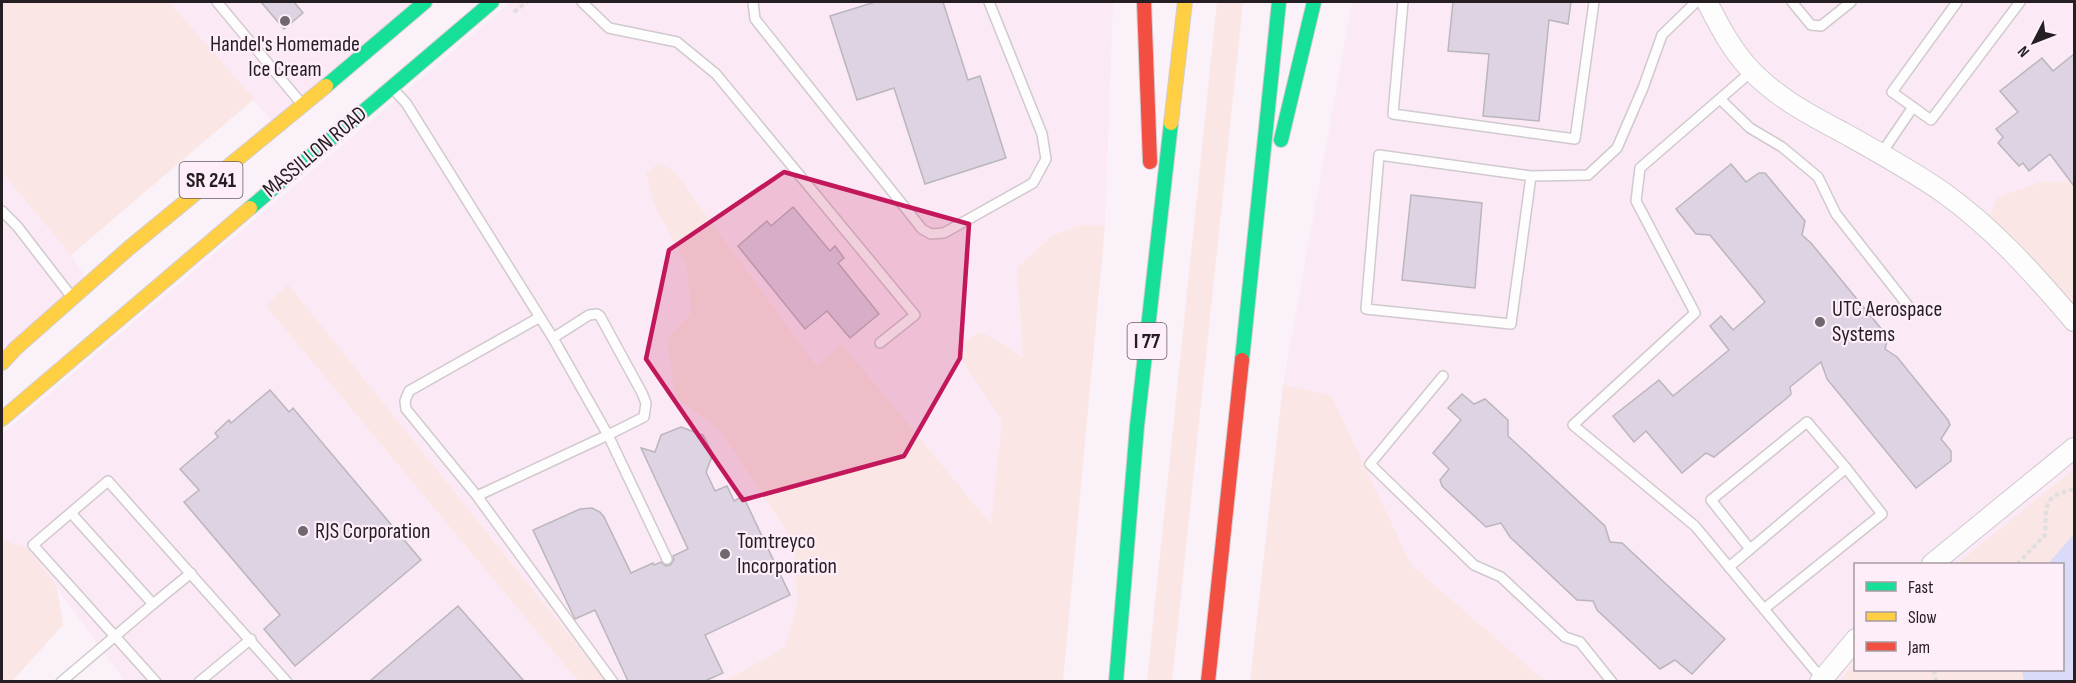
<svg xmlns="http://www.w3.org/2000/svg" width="2076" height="683" viewBox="0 0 2076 683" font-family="'Sofia Sans Condensed',sans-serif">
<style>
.built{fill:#fbe9f5;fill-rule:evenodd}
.green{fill:#fae6e4}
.water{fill:#d9dbf9}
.building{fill:#ddd3e3;stroke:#bab6bb;stroke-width:1.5}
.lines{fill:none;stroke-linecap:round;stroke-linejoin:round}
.lane-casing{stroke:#d0c9ce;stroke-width:12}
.street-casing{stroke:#d0c9ce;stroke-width:22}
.fast-casing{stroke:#d2cdd1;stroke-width:16}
.slow-casing{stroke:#d2cdd1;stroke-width:16}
.jam-casing{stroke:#d2cdd1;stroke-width:16}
.path{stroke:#e0dee0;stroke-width:4;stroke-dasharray:4.5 3;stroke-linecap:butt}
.lane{stroke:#fefdfe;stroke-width:9}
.street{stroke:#fefdfe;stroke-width:20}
.fast{stroke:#16e098;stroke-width:14}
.slow{stroke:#ffcf43;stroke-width:14}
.jam{stroke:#f24e42;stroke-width:14}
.marked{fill:#c2185b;fill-opacity:0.2;stroke:#c2185b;stroke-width:4.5;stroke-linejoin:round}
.poi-dot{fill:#70686e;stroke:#feeef9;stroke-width:2}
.labels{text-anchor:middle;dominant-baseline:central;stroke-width:4.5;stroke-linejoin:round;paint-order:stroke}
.shield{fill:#feeef9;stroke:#665c63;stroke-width:1.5}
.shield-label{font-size:21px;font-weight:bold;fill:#251e23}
.poi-label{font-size:22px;fill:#251e23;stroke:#feeef9;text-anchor:start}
.street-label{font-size:22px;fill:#251e23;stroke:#feeef9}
</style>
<rect width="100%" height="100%" fill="#faf2f8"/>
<!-- built -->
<g class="built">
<path d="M169,2H425L276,126Z"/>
<path d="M511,2H1113L1105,226L1081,225L1019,307L1023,360L1008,347L954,349L1002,420L992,525L843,345L817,367L674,171L654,204L686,265L691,313L675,397L720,430L795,544L797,605L785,647L725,681H606L288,284L266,306L578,681H125L28,549L2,539V434Z"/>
<path d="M1352,2H2074V681L1263,682L1283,385ZM1856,564H2062V670H1856Z"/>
<path d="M2,172L71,254L89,283L2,363Z"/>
</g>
<!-- green -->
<g class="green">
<path d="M2,2H169L254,99L71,255L2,172Z"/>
<path d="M1217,2H1243L1172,681H1147Z"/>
<path d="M659,163L674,171L817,367L842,344L991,524L1002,420L954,349L981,332L1008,347L1023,359L1017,268L1052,236L1081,225L1105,226L1063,681H725L785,647L797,605L795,544L720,430L675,397L667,339L691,313L686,265L654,204L646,173Z"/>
<path d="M2074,178V310L1988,220L1997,198L2040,182H2070Z"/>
<path d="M288,284L606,681H578L266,306Z"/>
<path d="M1283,385L1331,395L1411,565L1545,681H1250Z"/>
<path d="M2074,469V681L1839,682L1855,662L1856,670H2062V564H1957Z"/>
<path d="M2,539L28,549L57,587L63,625L12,681H2Z"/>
</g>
<!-- water -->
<path class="water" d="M2074,534V681H2024L2022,670H2062V564H2048Z"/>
<!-- building -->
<g class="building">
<path d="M261,2H294L303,13L284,29Z"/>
<path d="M875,2H943L968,80L980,76L1006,158L925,184L894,88L857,100L830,16Z"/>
<path d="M1453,2H1571L1568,24L1549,20L1539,121L1483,116L1489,54L1448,51Z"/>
<path d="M2074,54V186L2050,154L2029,171L2023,163L2019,166L1998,143L2003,137L1996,129L2018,112L2000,91L2042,58L2053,71Z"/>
<path d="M1731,164L1746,182L1759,173H1765L1805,221L1802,235L1811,243L1888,337L1885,349L1897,357L1948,420L1950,425L1941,439L1951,451V461L1916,488L1827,379L1821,362L1790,387L1791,394L1787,398L1714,457L1706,453L1682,473L1646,431L1634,442L1613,416L1659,380L1673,396L1729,350L1710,326L1721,316L1733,330L1765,302L1710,235L1696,234L1676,209Z"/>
<path d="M1411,195L1482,203L1475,288L1402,280Z"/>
<path d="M793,207L830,251L835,246L844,258L838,263L879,314L850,338L827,311L805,329L738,246L767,221L771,226Z"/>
<path d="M270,390L289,412L293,408L421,560L295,666L264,629L280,615L184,502L199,490L180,469L218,437L215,433L229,420L231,423Z"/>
<path d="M1462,394L1474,404L1485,399L1508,420V436L1605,526L1610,542L1622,543L1725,639L1692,674L1675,660L1660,669L1597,610L1593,601L1577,600L1510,537L1501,523L1486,527L1442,486L1440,480L1449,469L1433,453L1461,420L1448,408Z"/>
<path d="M681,427L703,435L713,454L706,472L715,491L727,486L734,501L743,496L790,595L705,635L723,673L705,681H628L595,610L575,619L573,615L533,530L580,509L592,508L600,512L604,517L631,573L653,563L654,565L661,562L666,566L670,565L674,560L673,556L688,549L641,448L655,452L661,435Z"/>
<path d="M458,606L524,681H370Z"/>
</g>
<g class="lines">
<defs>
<g id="lane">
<path d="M217,2L301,103"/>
<path d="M582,2L609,28L677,42L716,74L915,315L880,343"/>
<path d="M753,2L755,19L922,229L931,234L944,233L1033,183L1046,159L1042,134L989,2"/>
<path d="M1403,2L1393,114L1575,139L1594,2"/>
<path d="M1792,2L1811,25L1821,26L1851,2"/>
<path d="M1957,2L1892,92L1931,120L2020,2"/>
<path d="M1752,71L1640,168L1636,201L1695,313L1573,425L1695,526L1822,679"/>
<path d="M395,91L406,103L553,338L608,435L477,496L406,409L405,401L409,391L540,317"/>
<path d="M1720,99L1750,128L1782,147L1818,177L1836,214L1909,307"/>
<path d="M1881,154L1913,107"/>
<path d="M1531,176L1511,324L1366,309L1379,155L1531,176L1588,175L1617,148L1643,88L1662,35L1696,2"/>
<path d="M2,211L17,226L71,296"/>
<path d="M553,338L589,315L597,314L600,316L642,393L646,403L644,417L608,435L667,559"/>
<path d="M1443,376L1370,464L1474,565L1501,577L1565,637L1580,642L1612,682"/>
<path d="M477,496L613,682"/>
<path d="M1750,549L1711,500L1807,422L1846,468"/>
<path d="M1729,567L1846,468L1882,514L1764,609"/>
<path d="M153,604L191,573"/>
<path d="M61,682L153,604L71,513"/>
<path d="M156,682L33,545L108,481L287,682"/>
<path d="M199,682L251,639"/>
</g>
<g id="street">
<path d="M1707,2C1719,25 1730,47 1748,67C1774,96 1808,114 1842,132C1876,151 1911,170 1944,193C1994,229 2034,274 2074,321"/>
<path d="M1932,564L2074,448"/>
<path d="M1820,682L1856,639"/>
</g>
<g id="fast">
<path d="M326,86L425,2"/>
<path d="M1281,140L1314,2"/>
<path d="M250,208L492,2"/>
<path d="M1242,360L1279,2"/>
<path d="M1116,682L1137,426L1171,123"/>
</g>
<g id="slow">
<path d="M1171,123L1185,2"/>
<path d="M2,363L16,348L129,248L326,86"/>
<path d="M2,419L250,208"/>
</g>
<g id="jam">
<path d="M1144,2L1150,162"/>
<path d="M1208,682L1242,360"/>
</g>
</defs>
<!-- lane casing -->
<use href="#lane" class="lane-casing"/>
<!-- street casing -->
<use href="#street" class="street-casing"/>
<!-- fast casing -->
<use href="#fast" class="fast-casing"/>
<!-- slow casing -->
<use href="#slow" class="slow-casing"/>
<!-- jam casing -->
<use href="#jam" class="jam-casing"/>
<!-- path -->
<g class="path">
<path d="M514,12L527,2"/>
<path d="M2017,564L2045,535C2047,519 2041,499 2061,493C2066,491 2070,491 2074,488"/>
<path d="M1934,670L1936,682"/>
</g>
<!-- lane -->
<use href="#lane" class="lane"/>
<!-- street -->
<use href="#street" class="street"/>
<!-- fast -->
<use href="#fast" class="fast"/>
<!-- slow -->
<use href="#slow" class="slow"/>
<!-- jam -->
<use href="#jam" class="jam"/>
</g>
<!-- marked area -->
<path class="marked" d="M784,172L969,224L960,358L904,456L743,500L646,359L669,250Z"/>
<!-- markers -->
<g class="poi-dot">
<circle cx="285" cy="21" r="6"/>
<circle cx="1820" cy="322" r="6"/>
<circle cx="303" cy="531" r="6"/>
<circle cx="725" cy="554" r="6"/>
</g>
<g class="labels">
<!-- shield labels -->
<g class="shield">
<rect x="179.5" y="162" width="63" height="36" rx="4.5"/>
<rect x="1127.5" y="323" width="39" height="36" rx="4.5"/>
</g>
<g class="shield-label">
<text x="211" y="180">SR 241</text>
<text x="1147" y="341">I 77</text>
</g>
<!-- poi labels -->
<g class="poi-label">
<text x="285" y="44" text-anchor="middle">Handel's Homemade<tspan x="285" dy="25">Ice Cream</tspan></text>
<text x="1832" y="309">UTC Aerospace<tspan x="1832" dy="25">Systems</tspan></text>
<text x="315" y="531">RJS Corporation</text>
<text x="737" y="541">Tomtreyco<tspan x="737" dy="25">Incorporation</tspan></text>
</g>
<!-- street labels -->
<g class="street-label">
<text transform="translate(315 152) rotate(-40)">MASSILLON ROAD</text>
</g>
</g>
<!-- border -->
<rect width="2076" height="683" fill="none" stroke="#251e23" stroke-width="6"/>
<!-- legend -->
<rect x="1854" y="563" width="210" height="108" fill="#feeef9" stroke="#a79ba3" stroke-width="1.5"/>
<rect x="1866" y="582" width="30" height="9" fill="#16e098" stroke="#a79ba3" stroke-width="1.5"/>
<text x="1908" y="593" font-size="18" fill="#251e23">Fast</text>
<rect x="1866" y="612" width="30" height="9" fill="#ffcf43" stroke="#a79ba3" stroke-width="1.5"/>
<text x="1908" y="623" font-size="18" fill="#251e23">Slow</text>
<rect x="1866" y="642" width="30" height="9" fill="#f24e42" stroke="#a79ba3" stroke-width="1.5"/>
<text x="1908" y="653" font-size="18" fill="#251e23">Jam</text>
<!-- north arrow -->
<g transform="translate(2034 42) rotate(228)" stroke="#feeef9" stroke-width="4.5" paint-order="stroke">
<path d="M0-4.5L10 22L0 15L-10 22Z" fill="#251e23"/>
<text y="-9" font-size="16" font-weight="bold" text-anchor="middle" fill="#251e23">N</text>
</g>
</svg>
